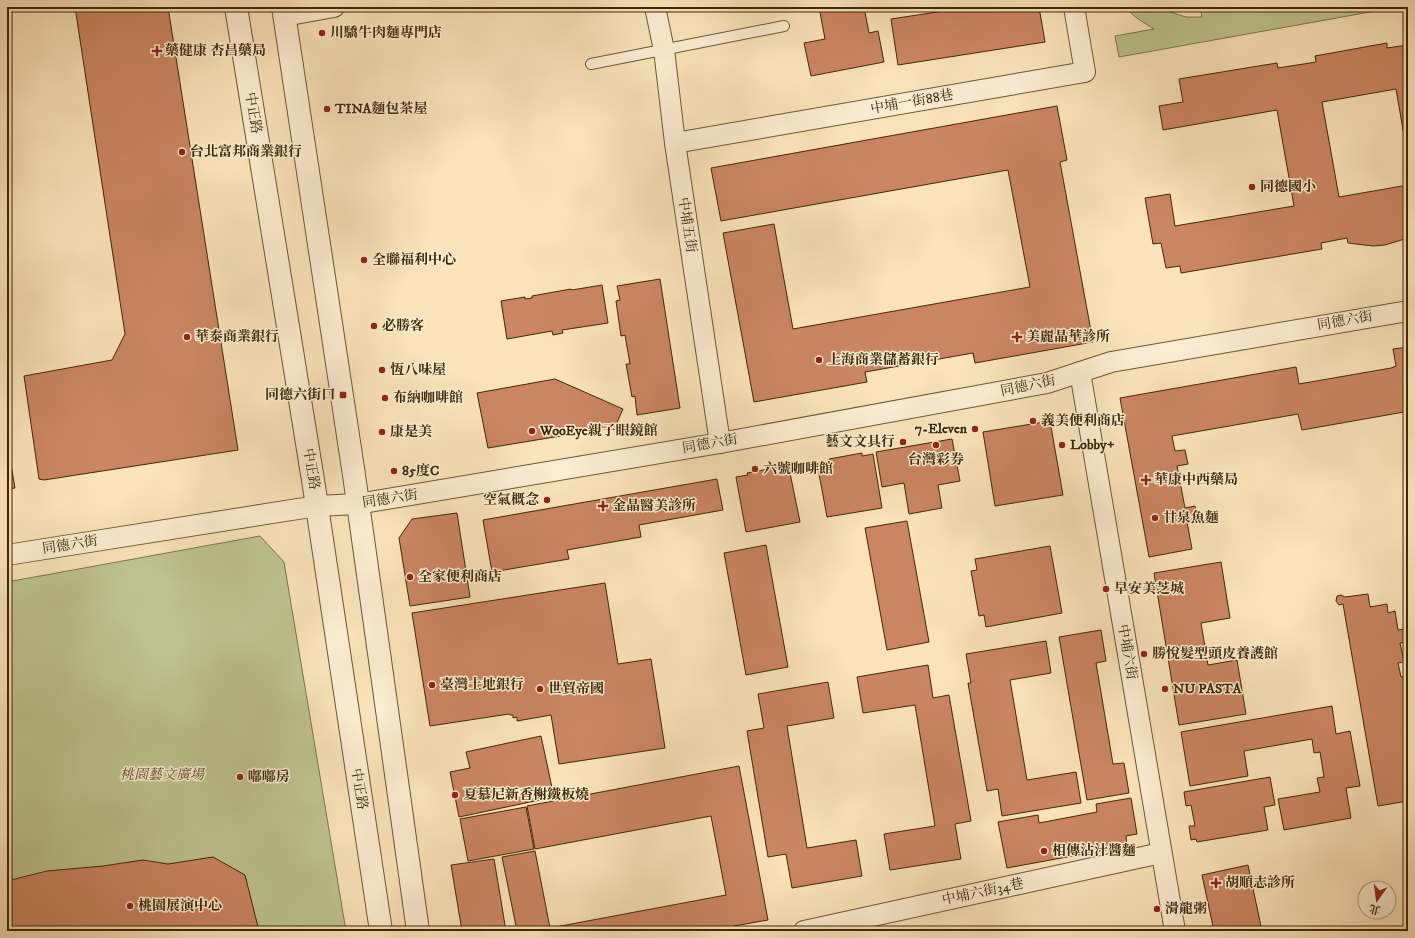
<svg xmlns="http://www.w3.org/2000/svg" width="1415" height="938" viewBox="0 0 1415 938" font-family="'IM FELL DW Pica','Noto Serif TC',serif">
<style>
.green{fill:#bec490;stroke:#7e764c}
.building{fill:#cb8562;stroke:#3d2708}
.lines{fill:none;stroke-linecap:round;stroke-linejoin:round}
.service-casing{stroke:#6c5634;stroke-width:12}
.minor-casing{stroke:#6c5634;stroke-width:22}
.tertiary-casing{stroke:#6c5634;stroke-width:24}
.service{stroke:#fcedd2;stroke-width:10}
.minor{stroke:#fcedd2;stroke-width:20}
.tertiary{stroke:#fcedd2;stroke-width:22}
.poi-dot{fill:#8f2418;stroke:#fcedd2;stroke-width:1.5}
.labels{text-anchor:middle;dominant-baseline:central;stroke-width:3;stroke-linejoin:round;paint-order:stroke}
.poi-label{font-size:14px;font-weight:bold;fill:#3d2708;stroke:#fcedd2;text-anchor:start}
.street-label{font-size:14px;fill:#3d2708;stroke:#fcedd2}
.park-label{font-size:14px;font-style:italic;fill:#5d4e2a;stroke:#fcedd2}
</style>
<rect width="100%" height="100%" fill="#fae3ba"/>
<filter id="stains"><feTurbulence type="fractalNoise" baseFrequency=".005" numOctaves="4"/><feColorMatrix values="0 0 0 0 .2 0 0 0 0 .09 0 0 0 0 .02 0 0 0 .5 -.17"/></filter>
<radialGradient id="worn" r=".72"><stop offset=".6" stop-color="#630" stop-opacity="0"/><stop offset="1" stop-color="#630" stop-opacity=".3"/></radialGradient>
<!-- green -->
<g class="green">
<path d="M1124,7H1161L1170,12L1186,17H1202L1200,7H1398L1119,57L1115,36L1154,29L1138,19Z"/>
<path d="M260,536L284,562L346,931H7V582Z"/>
</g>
<!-- building -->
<g class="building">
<path d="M75,7H168L238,450L44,480L39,479L24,376L112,360L125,334Z"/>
<path d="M819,7H864L869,33L878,31L884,62L811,76L804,43L825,39Z"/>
<path d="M970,7H1039L1045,42L898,65L891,19Z"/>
<path d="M1387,43V48L1408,45V159L1396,89L1322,102L1339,197L1408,185V238L1385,245L1373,246L1348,243L1347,238L1321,243L1322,249L1181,273L1180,266L1166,268L1161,243L1153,244L1145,198L1170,194L1175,226L1294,206L1277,110L1163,130L1159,106L1183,102L1179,79L1277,63L1278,68L1316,62L1315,56Z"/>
<path d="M1057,106L1067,160L1060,162L1093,342L975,363L973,353L865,372L867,382L754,402L723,233L774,224L793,329L1030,287L1008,170L721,221L711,168Z"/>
<path d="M660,279L680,408L637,415L635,396L632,397L626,364H630L625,335L621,336L616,301L620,300L617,286Z"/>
<path d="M602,285L608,323L562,330L563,333L553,335L552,331L507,339L501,301L525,297V299L532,298V296L571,289L572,290Z"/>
<path d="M1408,347V432L1404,412L1302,430L1298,414L1172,436L1175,451L1185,450L1188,464L1177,466L1185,508L1195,506L1197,520L1187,522L1192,549L1149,557L1120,398L1296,367L1299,384L1391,368L1396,366L1393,349Z"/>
<path d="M555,379L623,409L615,427L488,448L477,393Z"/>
<path d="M1050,421L1063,495L995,506L983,432Z"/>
<path d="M952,439L960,481L938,485L942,508L909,514L904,483L882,487L876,452Z"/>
<path d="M7,442L15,488L7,489Z"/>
<path d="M862,453V456L873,454L882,508L827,517L817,463L829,461V459Z"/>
<path d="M779,467V470L789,468L800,522L746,532L736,477L748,475L747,473Z"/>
<path d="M717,479L723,510L639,525L641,537L567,550L569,559L492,572L483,520Z"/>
<path d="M457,513L470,597L410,606L399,538L412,519Z"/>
<path d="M907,521L929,642L887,650L865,528Z"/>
<path d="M766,545L788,667L746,675L724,553Z"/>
<path d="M1050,546L1062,613L986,627L984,615L979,616L971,571L977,570L975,559Z"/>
<path d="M1221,562L1230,618L1201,623L1208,665L1237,660L1246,714L1179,725L1154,573Z"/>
<path d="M605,583L618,664L651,659L665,748L559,764L551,715L517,721V717L513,718V715H510L509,714L430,726L412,613Z"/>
<path d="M1368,594L1370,607L1387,604L1388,613L1395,611L1398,630L1407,629L1408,636V642L1400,643L1404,662L1398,663L1401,677L1406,676L1408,685V801L1378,806L1343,604L1339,605L1336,601L1337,596L1341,595L1345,597Z"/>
<path d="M1101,630L1106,661L1096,663L1113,764L1124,763L1129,793L1087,800L1059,637Z"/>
<path d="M1046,641L1051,673L1010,680L1027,780L1076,772L1081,803L1002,816L998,789L987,791L968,683H971L966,654Z"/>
<path d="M928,665L933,698L949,695L971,821L955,824L961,859L890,870L884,834L935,826L915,705L863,713L857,677Z"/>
<path d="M828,682L834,718L787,726L807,848L856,840L862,876L792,888L786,854L768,857L747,731L764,728L758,694Z"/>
<path d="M1332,706L1336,734L1350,731L1360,786L1346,788L1351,818L1284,830L1278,799L1320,792L1317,778L1324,777L1320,752L1314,753L1312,739L1244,751L1248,776L1190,786L1181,732Z"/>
<path d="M541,736L554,797L459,817L450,772L470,768L466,752Z"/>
<path d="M739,766L768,920L734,926L735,931H517L502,857L535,851L550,928L726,895L711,816L535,849L527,806Z"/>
<path d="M1270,777L1275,805L1264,807L1268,830L1197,842L1196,839L1191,840L1189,826H1195L1191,805L1186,806L1184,792Z"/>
<path d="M1131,798L1137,834L1126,836L1127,846L1007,868L998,822L1038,815L1039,823L1097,812L1096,804Z"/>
<path d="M526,807L534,849L468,861L460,819Z"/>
<path d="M213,857L245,875L259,931H7V881L47,871L103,866L143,860L168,864Z"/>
<path d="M494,859L506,931H462L451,865Z"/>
<path d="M1248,865L1262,931H1214L1202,875Z"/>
</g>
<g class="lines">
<defs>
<path id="service" d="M591,64L784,26"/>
<g id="minor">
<path d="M655,7L664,50L675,143L720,443"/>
<path d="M284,16L334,7"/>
<path d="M675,143L1085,72L1074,7"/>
<path d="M1080,372L1175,931"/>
<path d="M7,555L317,506L357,504L720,443L1047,383L1111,362L1408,311"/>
<path d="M804,931L1161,853"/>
</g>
<g id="tertiary">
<path d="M236,7L313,480L381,931"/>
<path d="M283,7L354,475L418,931"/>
</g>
</defs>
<!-- service casing -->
<use href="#service" class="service-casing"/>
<!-- minor casing -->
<use href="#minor" class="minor-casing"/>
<!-- tertiary casing -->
<use href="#tertiary" class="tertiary-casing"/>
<!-- service -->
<use href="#service" class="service"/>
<!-- minor -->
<use href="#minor" class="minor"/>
<!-- tertiary -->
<use href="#tertiary" class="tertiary"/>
</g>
<!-- markers -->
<g class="poi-dot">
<circle cx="322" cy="33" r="4"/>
<path d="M155 45h4v4h4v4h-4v4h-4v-4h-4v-4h4z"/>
<circle cx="327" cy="109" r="4"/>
<circle cx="182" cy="152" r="4"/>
<circle cx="1252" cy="187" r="4"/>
<circle cx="364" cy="260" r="4"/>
<circle cx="374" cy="326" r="4"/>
<circle cx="187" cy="337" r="4"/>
<path d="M1015 331h4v4h4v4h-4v4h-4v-4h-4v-4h4z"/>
<circle cx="819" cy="360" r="4"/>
<circle cx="382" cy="370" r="4"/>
<rect x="339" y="391" width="8" height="8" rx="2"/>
<circle cx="385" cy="398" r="4"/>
<circle cx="1033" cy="421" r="4"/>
<circle cx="975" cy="429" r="4"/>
<circle cx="532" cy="431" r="4"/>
<circle cx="382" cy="432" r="4"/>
<circle cx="903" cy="442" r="4"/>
<circle cx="936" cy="445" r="4"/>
<circle cx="1062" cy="445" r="4"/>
<circle cx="755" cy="469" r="4"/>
<circle cx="394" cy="471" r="4"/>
<path d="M1144 474h4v4h4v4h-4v4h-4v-4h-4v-4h4z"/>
<circle cx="547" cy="500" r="4"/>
<path d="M601 500h4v4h4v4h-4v4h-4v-4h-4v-4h4z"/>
<circle cx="1155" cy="518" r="4"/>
<circle cx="410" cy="577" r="4"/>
<circle cx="1106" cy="589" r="4"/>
<circle cx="1144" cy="654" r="4"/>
<circle cx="432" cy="685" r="4"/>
<circle cx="540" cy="689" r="4"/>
<circle cx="1165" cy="689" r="4"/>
<circle cx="240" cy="777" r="4"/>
<circle cx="455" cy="795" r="4"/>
<circle cx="1044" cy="851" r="4"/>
<path d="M1214 877h4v4h4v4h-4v4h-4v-4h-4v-4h4z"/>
<circle cx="130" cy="906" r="4"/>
<circle cx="1157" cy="909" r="4"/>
</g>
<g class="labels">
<!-- poi labels -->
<g class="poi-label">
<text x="330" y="33">川驕牛肉麵專門店</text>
<text x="165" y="51">藥健康 杏昌藥局</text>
<text x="335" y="109">TINA麵包茶屋</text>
<text x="190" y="152">台北富邦商業銀行</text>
<text x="1260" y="187">同德國小</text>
<text x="372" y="260">全聯福利中心</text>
<text x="382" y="326">必勝客</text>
<text x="195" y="337">華泰商業銀行</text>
<text x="1026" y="337">美麗晶華診所</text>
<text x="827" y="360">上海商業儲蓄銀行</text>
<text x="390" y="370">恆八味屋</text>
<text x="335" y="395" text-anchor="end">同德六街口</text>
<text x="393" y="398">布納咖啡館</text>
<text x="1041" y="421">義美便利商店</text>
<text x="967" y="429" text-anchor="end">7-Eleven</text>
<text x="540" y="431">WooEye親子眼鏡館</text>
<text x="390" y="432">康是美</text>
<text x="895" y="442" text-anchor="end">藝文文具行</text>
<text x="1070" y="445">Lobby+</text>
<text x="936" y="460" text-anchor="middle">台灣彩券</text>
<text x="763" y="469">六號咖啡館</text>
<text x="402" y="471">85度C</text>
<text x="1154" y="480">華康中西藥局</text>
<text x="539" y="500" text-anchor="end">空氣概念</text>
<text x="612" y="506">金晶醫美診所</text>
<text x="1163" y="518">甘泉魚麵</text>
<text x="418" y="577">全家便利商店</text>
<text x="1114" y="589">早安美芝城</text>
<text x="1152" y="654">勝悅髮型頭皮養護館</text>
<text x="440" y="685">臺灣土地銀行</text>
<text x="548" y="689">世貿帝國</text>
<text x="1173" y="689">NU PASTA</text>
<text x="248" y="777">嘟嘟房</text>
<text x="463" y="795">夏慕尼新香榭鐵板燒</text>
<text x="1052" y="851">相傳沾汁醬麵</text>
<text x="1225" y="883">胡順志診所</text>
<text x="138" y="906">桃園展演中心</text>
<text x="1165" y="909">滑龍粥</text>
</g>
<!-- street labels -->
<g class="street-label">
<text transform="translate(912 102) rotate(-10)">中埔一街88巷</text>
<text transform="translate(253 113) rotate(81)">中正路</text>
<text transform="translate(687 225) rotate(81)">中埔五街</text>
<text transform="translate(1345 321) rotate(-10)">同德六街</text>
<text transform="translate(1028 386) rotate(-12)">同德六街</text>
<text transform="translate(710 444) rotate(-10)">同德六街</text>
<text transform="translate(311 469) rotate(81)">中正路</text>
<text transform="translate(390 499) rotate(-9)">同德六街</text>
<text transform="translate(70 545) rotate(-9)">同德六街</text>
<text transform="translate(1127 652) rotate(80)">中埔六街</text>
<text transform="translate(359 789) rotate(81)">中正路</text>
<text transform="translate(983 892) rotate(-12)">中埔六街34巷</text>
</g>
<!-- park labels -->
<g class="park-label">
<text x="162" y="775">桃園藝文廣場</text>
</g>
</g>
<!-- margin -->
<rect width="1415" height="938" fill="none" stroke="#fae3ba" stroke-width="24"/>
<rect x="8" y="8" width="1399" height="922" fill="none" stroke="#3d2708" stroke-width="2"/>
<rect x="12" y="12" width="1391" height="914" fill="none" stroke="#3d2708"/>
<!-- north arrow -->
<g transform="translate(1377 900) rotate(194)"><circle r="19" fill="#fcedd2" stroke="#b09e81"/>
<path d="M0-3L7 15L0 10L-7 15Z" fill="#8f2418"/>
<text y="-6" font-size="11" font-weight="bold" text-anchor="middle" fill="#3d2708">北</text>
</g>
<rect width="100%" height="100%" filter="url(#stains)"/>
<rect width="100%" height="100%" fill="url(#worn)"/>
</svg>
